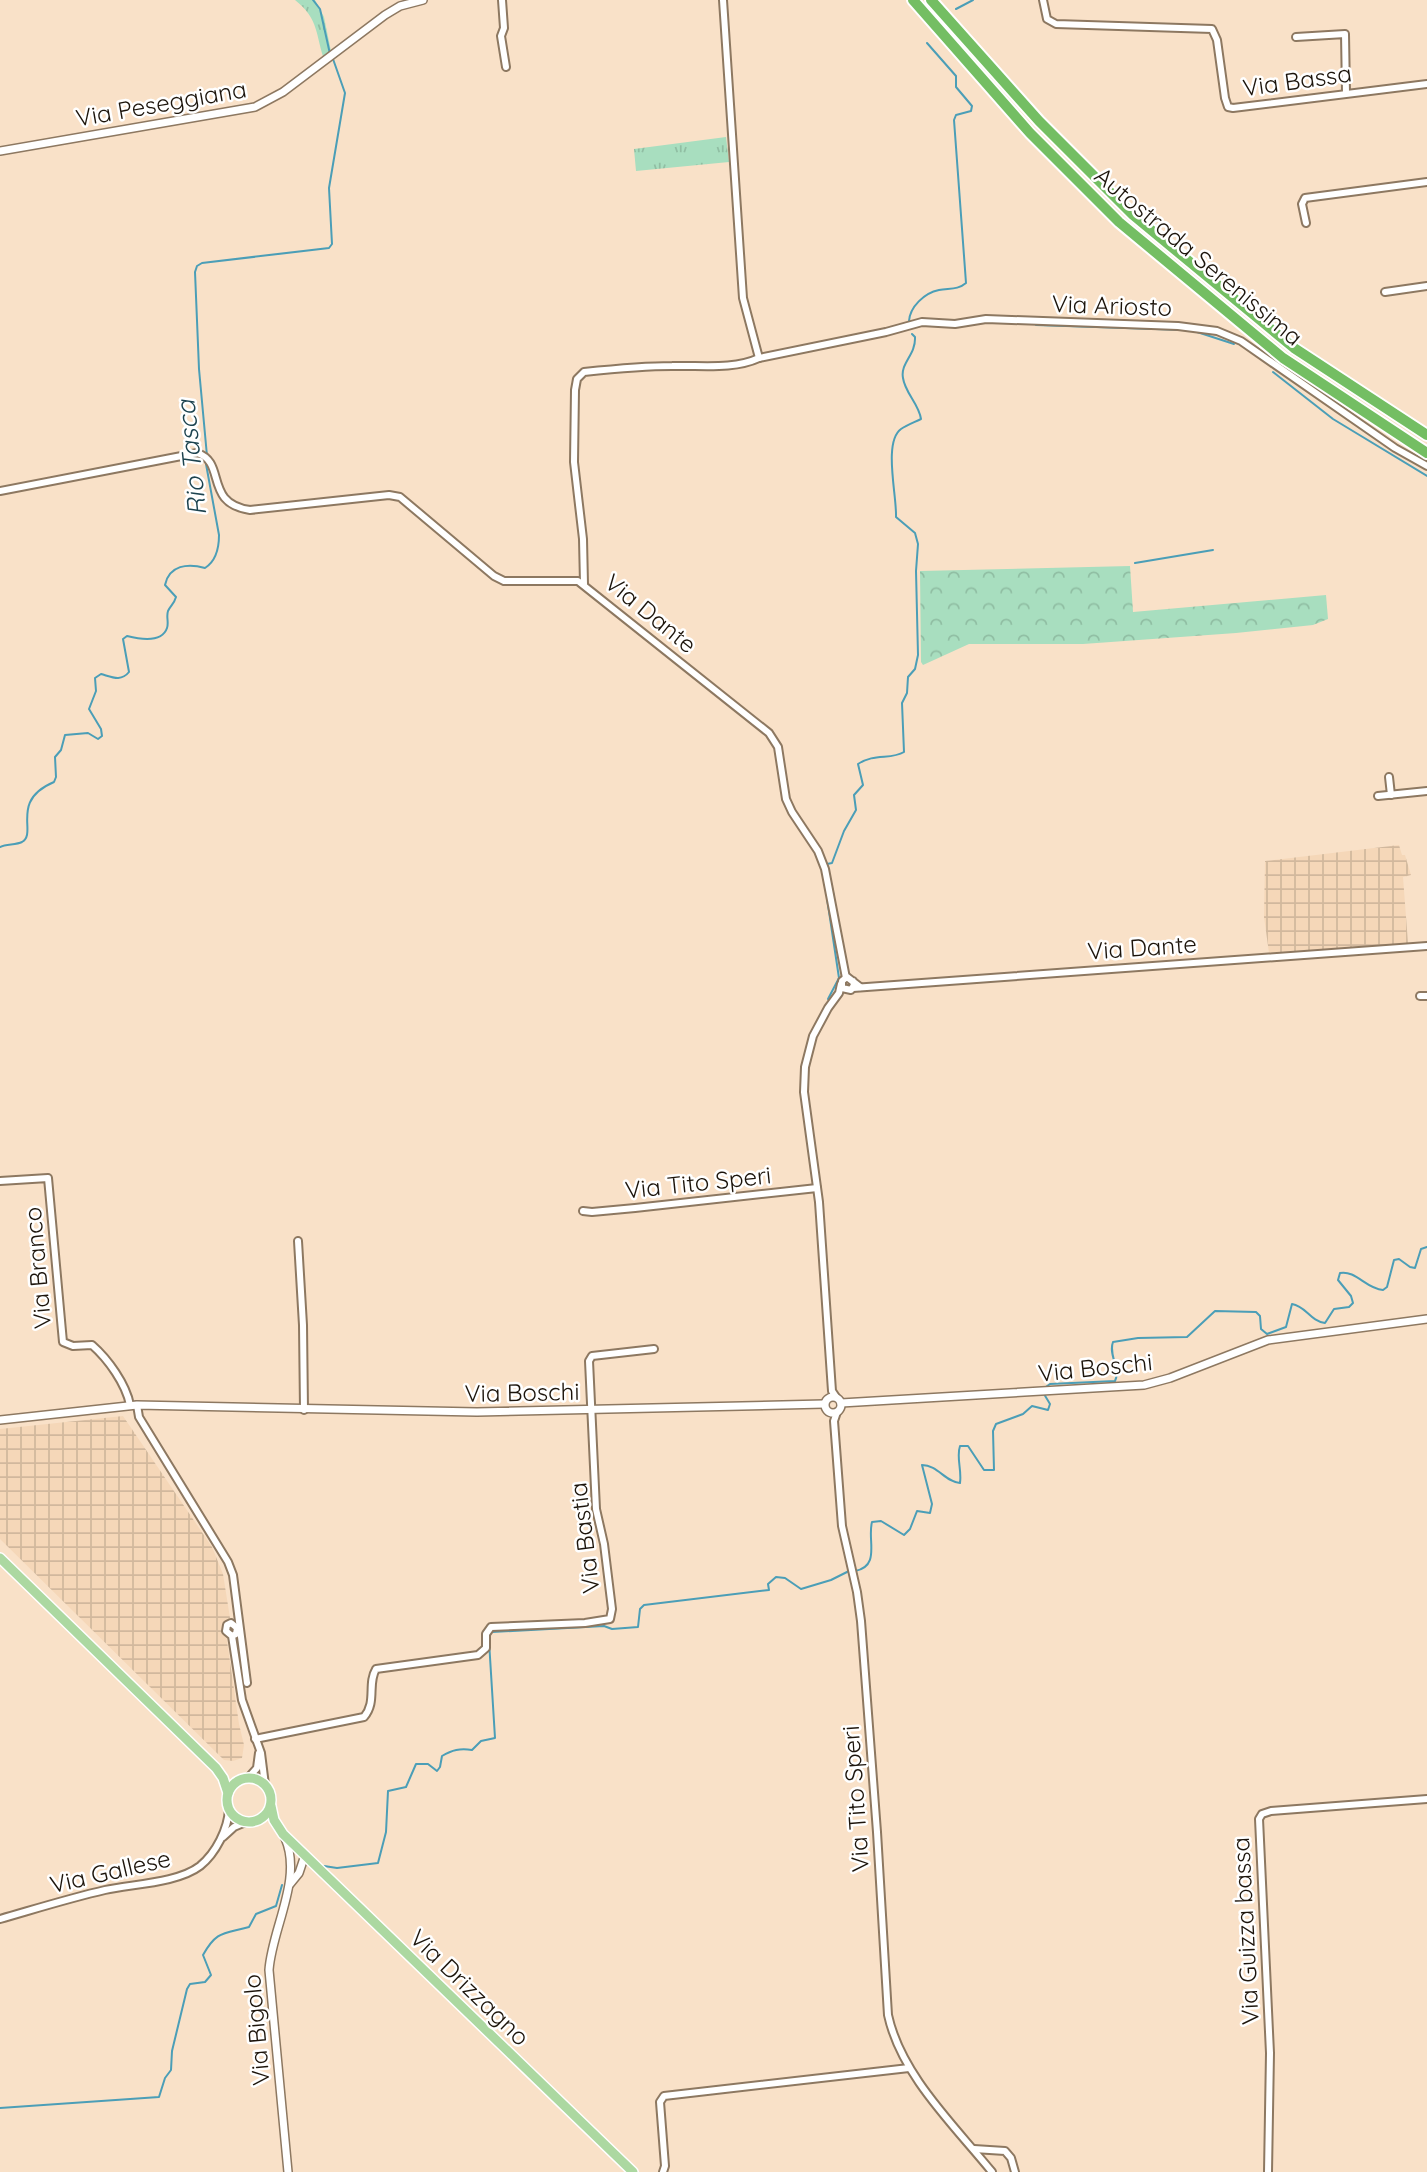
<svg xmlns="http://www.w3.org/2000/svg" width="1427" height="2172" viewBox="0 0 1427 2172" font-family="Quicksand,sans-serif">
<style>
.industrial{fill:url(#industrial-grid)}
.grass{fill:url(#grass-tufts)}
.forest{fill:url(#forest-crowns)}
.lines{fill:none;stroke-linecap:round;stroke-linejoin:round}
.stream{stroke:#4b9eb7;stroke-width:2}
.minor-casing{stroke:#8d7861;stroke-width:10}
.tertiary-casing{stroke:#8d7861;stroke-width:10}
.primary-casing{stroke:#fff;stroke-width:12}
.motorway-casing{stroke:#fff;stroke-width:14}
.minor{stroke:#fff;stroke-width:6}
.tertiary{stroke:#fff;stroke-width:7}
.primary{stroke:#acd8a1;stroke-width:9}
.motorway{stroke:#74be63;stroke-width:10}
.labels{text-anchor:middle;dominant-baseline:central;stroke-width:5;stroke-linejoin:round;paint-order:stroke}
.street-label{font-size:24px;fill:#1c140b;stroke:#fff}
.water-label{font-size:26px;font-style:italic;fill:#1d434f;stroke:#fff}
</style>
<defs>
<pattern id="industrial-grid" width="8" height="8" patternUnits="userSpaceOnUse" patternTransform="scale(1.75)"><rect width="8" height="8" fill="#f5d7b8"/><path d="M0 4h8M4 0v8" fill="none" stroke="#d1b89d"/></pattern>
<pattern id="grass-tufts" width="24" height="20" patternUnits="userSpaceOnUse" patternTransform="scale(1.75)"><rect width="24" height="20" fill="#a8debf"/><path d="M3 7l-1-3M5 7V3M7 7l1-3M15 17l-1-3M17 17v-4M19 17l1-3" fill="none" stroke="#90bea3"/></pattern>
<pattern id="forest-crowns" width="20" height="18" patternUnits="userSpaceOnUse" patternTransform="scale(1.75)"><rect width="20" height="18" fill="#a8debf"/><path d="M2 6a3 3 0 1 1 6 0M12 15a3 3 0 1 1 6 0" fill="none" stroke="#90bea3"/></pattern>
</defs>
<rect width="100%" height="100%" fill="#f9e1c8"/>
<!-- industrial -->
<g class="industrial">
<path d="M1399,845L1402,855H1405L1411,875L1403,877L1408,943L1269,953L1264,917L1265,861Z"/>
<path d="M123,1416L212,1547L223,1574L230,1618L226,1634L239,1724L244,1745L242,1758L233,1761L224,1760L0,1539V1429Z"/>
</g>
<!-- grass -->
<g class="grass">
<path d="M295,0H315L324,17L332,56L325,62C315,35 320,20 295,0Z"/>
<path d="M726,137L729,162L636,171L634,149Z"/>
</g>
<!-- forest -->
<path class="forest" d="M1130,566L1133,612L1326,595L1328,619L1313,625L1236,633L1083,644H969L923,665L921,662L920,571Z"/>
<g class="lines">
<!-- stream -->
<g class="stream">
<path d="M313,0L320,9L330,54"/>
<path d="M956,9L973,0"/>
<path d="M909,321C910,307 924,293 939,290C949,288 958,290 966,283L954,120L956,115L971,111L972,106L956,87V76L927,43"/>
<path d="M1036,325L1185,330"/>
<path d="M1194,331L1234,344"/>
<path d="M1273,372L1333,419L1427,476"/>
<path d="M207,456L199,369L195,272L197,266L202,263L329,248L332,244L329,188L345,93L333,59"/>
<path d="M1135,563L1213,550"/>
<path d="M0,847C6,844 16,845 22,842C38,833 9,801 54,782L56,777L55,757L61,750L65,735L88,733L98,739L102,736L101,729L89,709L96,691L95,678L101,674C112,677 121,682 129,672L123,639L127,636C139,639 162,643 167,628C169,622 166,617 168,611C171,605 174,604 176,597L165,585C169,565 188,563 205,568C216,561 219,547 219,535L206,464"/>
<path d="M834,897L827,864L832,863L844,831L856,810L854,795L863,785L858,764C874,753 891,760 904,752L902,703L907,693L908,677L915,669L918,655L916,571L918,544L915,533L896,517C897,496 883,442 901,429C907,425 915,422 921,419C919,404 905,393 903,378C900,363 916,355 915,337L912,334"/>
<path d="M827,898L839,978L828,999"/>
<path d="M1043,1389L1050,1384L1115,1381C1121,1369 1108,1355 1113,1342L1138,1338L1187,1337L1215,1311L1256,1312L1260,1316L1261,1329L1267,1334L1286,1327L1292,1304C1306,1306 1310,1321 1325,1323L1334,1309L1349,1307L1353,1303L1351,1296L1338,1280L1340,1273C1356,1270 1366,1289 1383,1290L1387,1287L1394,1260L1399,1259L1410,1267L1415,1268L1421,1249L1427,1247"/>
<path d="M855,1571C881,1566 867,1540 872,1522L881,1521L904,1535L910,1529L917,1511L930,1513L932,1504L922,1465C938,1465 945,1482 960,1483C962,1470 956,1457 960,1446H968L984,1470H994L993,1431L996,1424L1023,1414L1032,1406L1048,1410L1050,1404L1044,1394"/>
<path d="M492,1632L604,1626L612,1629L638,1627L640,1609L644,1605L769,1590L768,1584L776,1577L785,1578L801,1589L831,1580L849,1571"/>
<path d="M324,1866L337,1868L378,1863L386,1832L388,1791L406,1787L416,1764H428L437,1771L440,1767L442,1756C452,1750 460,1748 472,1750L481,1741L495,1738L489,1641"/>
<path d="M0,2108L159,2097L165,2078L171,2070L172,2051L187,1989L190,1984L205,1982L211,1975L203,1955C217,1930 224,1934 249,1927L256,1914L276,1906L282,1885"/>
</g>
<defs>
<g id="minor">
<path d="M502,0L504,28L501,36L506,67"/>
<path d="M1043,0L1047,19L1056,24L1212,29L1217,40L1225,98L1228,107L1233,108L1427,84"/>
<path d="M1296,37L1345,34L1346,93"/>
<path d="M1306,223L1302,204L1305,198L1427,182"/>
<path d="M1385,292L1427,286"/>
<path d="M759,358L886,332L922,322L955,324L986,319L1178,326L1217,331L1241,341L1395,448L1427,466"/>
<path d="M0,491L197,453C227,462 203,503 250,510L389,495L400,497L494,576L504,581H578L769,733L778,747L786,799L792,812L818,851L825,869L846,978"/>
<path d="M584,584L583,539L574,462L575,390L577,379L584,372C613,369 642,366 672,366C700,365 733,370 759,358L743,298L723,0"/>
<path d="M1389,777L1391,795"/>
<path d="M1378,796L1427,791"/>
<path d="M853,981L854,985L851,990L842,988V981L847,977L860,987"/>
<path d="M853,988L1427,946"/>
<path d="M1420,996H1427"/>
<path d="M0,1181L48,1178L63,1342L73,1346L92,1345C108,1359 126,1384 130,1405"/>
<path d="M583,1211L592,1212L635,1208L817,1188"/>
<path d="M298,1241L303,1325L304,1410"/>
<path d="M836,1397L832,1391L819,1202L804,1092L805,1067L813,1036L828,1008L839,993L841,984"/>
<path d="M137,1405L139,1417L228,1562L233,1575L247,1683"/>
<path d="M837,1412L834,1421L842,1526L857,1592L861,1621L877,1832L888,2015C901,2075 954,2125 992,2172"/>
<path d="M232,1636L226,1631L227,1625L231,1623L237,1628L236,1634L232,1636L242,1700L261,1753L265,1785"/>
<path d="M255,1739L364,1717C377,1702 367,1684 376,1669L478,1655L486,1648V1634L491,1627L585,1623L610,1619L612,1609L604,1544L596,1509L589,1361L592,1356L654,1349"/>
<path d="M248,1778L257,1768L259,1753"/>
<path d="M223,1837L234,1827L246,1822"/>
<path d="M0,1919C35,1909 70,1898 105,1890C132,1884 178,1883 200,1866C216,1853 228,1829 229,1809"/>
<path d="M974,2149L1005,2151L1011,2158L1015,2172"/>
<path d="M663,2172L665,2166L660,2102L664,2096L909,2068"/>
<path d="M1268,2172L1270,2053L1259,1819L1262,1814L1271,1811L1427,1799"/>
</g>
<g id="tertiary">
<path d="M0,151L255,107L283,92L385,15L400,6L423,0"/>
<circle cx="833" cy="1405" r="8"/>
<path d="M841,1403L1144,1385L1170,1378L1268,1340L1427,1319"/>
<path d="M0,1420L137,1405L477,1412L824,1404"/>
<path d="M285,1838C303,1879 272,1928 269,1970L288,2172"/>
<path d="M290,1884L299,1873L305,1855"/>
</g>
<g id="primary">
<path d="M0,1558L216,1768L223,1778L228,1793"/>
<circle cx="249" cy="1800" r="22"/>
<path d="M271,1806L274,1820L283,1834L633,2172"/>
</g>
<g id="motorway">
<path d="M913,0L1030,133L1119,222L1283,358L1427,453"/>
<path d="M931,0L1039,121L1133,215L1294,348L1427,435"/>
</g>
</defs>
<!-- minor casing -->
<use href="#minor" class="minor-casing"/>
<!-- tertiary casing -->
<use href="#tertiary" class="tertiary-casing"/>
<!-- primary casing -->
<use href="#primary" class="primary-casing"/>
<!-- motorway casing -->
<use href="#motorway" class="motorway-casing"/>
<!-- minor -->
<use href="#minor" class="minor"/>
<!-- tertiary -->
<use href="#tertiary" class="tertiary"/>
<!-- primary -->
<use href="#primary" class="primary"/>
<!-- motorway -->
<use href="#motorway" class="motorway"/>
</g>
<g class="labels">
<!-- street labels -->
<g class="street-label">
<text transform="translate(1297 80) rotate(-8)">Via Bassa</text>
<text transform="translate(161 103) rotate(-10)">Via Peseggiana</text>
<text transform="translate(1199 256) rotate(40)">Autostrada Serenissima</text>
<text transform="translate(1112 305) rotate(2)">Via Ariosto</text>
<text transform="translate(651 613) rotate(39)">Via Dante</text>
<text transform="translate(1142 947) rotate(-4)">Via Dante</text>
<text transform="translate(698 1182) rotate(-6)">Via Tito Speri</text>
<text transform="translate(37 1268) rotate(-95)">Via Branco</text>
<text transform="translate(1095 1367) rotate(-6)">Via Boschi</text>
<text transform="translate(522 1392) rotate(-1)">Via Boschi</text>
<text transform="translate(584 1538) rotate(-97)">Via Bastia</text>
<text transform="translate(855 1799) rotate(-94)">Via Tito Speri</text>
<text transform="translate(110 1871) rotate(-13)">Via Gallese</text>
<text transform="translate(1245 1931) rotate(-93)">Via Guizza bassa</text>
<text transform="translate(470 1987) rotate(44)">Via Drizzagno</text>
<text transform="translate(256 2030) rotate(-95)">Via Bigolo</text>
</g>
<!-- water labels -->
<g class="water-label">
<text transform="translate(191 458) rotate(-96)">Rio Tasca</text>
</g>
</g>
</svg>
